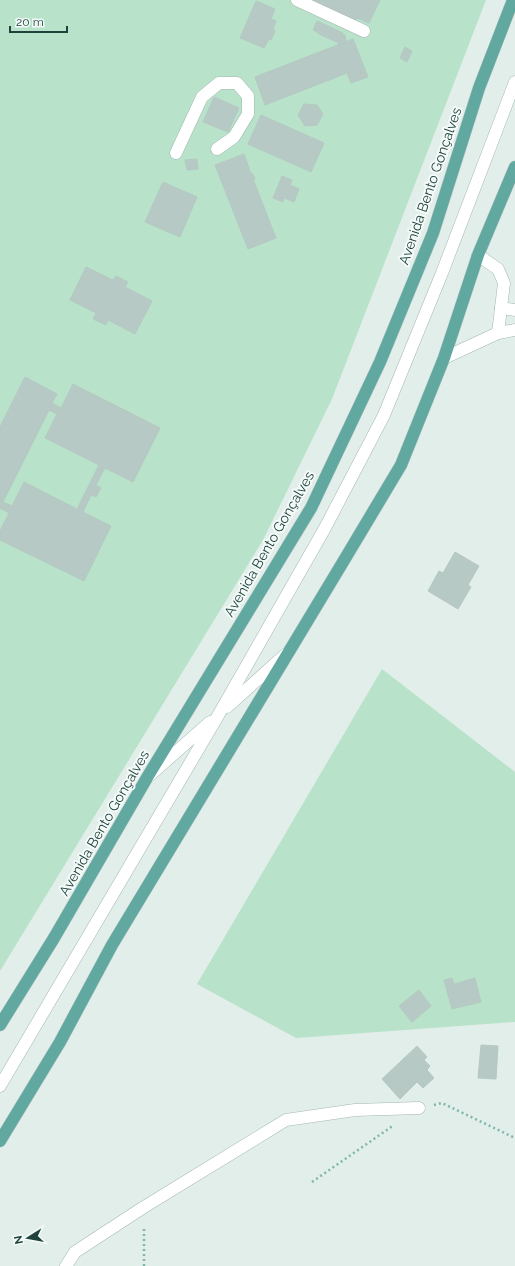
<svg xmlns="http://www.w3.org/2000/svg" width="515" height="1266" viewBox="0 0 515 1266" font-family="Raleway,sans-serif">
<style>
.green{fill:#b8e2c9}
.building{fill:#b7c9c4;stroke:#b4c9c3;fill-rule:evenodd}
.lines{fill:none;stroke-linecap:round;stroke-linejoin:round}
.minor-casing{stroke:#a4b7b3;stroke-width:13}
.major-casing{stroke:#c1cac9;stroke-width:13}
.path{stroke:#7fb6ac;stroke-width:2.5;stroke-dasharray:2 3;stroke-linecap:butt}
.minor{stroke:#fff;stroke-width:12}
.major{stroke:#61a9a0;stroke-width:12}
.labels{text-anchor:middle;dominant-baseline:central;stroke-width:4;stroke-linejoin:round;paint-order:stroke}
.street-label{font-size:14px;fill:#20423d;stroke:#f3faf8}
</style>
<rect width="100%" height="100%" fill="#e2eeea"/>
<!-- green -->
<g class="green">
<path d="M0,0H486L332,399L263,540L0,971Z"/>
<path d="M382,669L515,772V1022L296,1038L197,984Z"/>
</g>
<!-- building -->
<g class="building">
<path d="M310,0H380L369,23L357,18L355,21Z"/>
<path d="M256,1L275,9L271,19L276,21L273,30L275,31L271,40L269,39L264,48L240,38Z"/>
<path d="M317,21L343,33V35H345L346,42L337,45L339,43L319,34V33L313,30Z"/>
<path d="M353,39L368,77L351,83L347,73L265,105L255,77Z"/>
<path d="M405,47L412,51L407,62L400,58Z"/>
<path d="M214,97L239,108L228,132L203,122Z"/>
<path d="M304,104L317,105L323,114L317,125L305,126L298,115Z"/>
<path d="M261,115L324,143L311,172L248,144Z"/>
<path d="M244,154L251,174L252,173L255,179H253L276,238L248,249L215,165Z"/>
<path d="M197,159L198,169L187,170L185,160Z"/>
<path d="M282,176L292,180L290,185L299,189L294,202L284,198L283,202L273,198Z"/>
<path d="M163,182L197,197L180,237L145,222Z"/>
<path d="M86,267L113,280L116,276L128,282L125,287L152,301L135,334L108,320L106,325L93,319L96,313L70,300Z"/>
<path d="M25,377L57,394L52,403L61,408L73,384L160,428L133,482L105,468L96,485L101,488L96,497L91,495L83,512L111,526L84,581L0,540V531L9,513L0,508V427ZM49,410L57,414L45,438L99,465L77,509L24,482L12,506L3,502Z"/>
<path d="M455,552L479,566L468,585L471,587L458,609L428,591L439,571L443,573Z"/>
<path d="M452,978L454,984L475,978L481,1002L452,1009L444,980Z"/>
<path d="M419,990L431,1006L412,1022L399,1006Z"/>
<path d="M481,1045L498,1046L496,1079L478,1078Z"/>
<path d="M417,1046L427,1057L424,1060L430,1066L427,1070L434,1078L423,1088L417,1082L400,1099L382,1079Z"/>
</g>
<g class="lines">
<defs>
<g id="minor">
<path d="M297,0L364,31"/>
<path d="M176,153L202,97L219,83H237L248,96V114L234,137L217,149"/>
<path d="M501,308L515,310"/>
<path d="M498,333L515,330"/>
<path d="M444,358L498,333L504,283L498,269L478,255"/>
<path d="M227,707L286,654"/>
<path d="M150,775L210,722"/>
<path d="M0,1086L219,714L325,528L384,415L442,273L515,82"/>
<path d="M66,1266L75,1252L144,1207L286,1120L355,1110L419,1108"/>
</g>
<g id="major">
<path d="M0,1025L54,938L148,776L311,508L380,362L433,233L479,88L513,0"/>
<path d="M0,1141L60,1042L112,945L346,557L401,465L444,358L478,255L515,167"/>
</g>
</defs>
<!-- minor casing -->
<use href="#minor" class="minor-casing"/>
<!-- major casing -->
<use href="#major" class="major-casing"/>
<!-- path -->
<g class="path">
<path d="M434,1105L442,1103L515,1138"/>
<path d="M312,1182L394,1125"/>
<path d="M144,1266V1226"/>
</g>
<!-- minor -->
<use href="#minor" class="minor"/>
<!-- major -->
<use href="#major" class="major"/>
</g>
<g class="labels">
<!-- street labels -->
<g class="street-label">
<text transform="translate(430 186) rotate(-71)">Avenida Bento Gonçalves</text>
<text transform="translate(269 544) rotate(-60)">Avenida Bento Gonçalves</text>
<text transform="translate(104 823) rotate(-60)">Avenida Bento Gonçalves</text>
</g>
</g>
<!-- north arrow -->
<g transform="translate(28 1238) rotate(259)" stroke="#f3faf8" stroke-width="3" paint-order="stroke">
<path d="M0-3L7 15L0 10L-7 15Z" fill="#20423d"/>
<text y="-6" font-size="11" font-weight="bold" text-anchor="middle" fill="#20423d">N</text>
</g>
<!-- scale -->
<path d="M10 26v6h57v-6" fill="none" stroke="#20423d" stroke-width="2"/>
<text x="16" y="26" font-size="12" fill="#20423d" stroke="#f3faf8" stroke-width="3" paint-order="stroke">20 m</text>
</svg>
